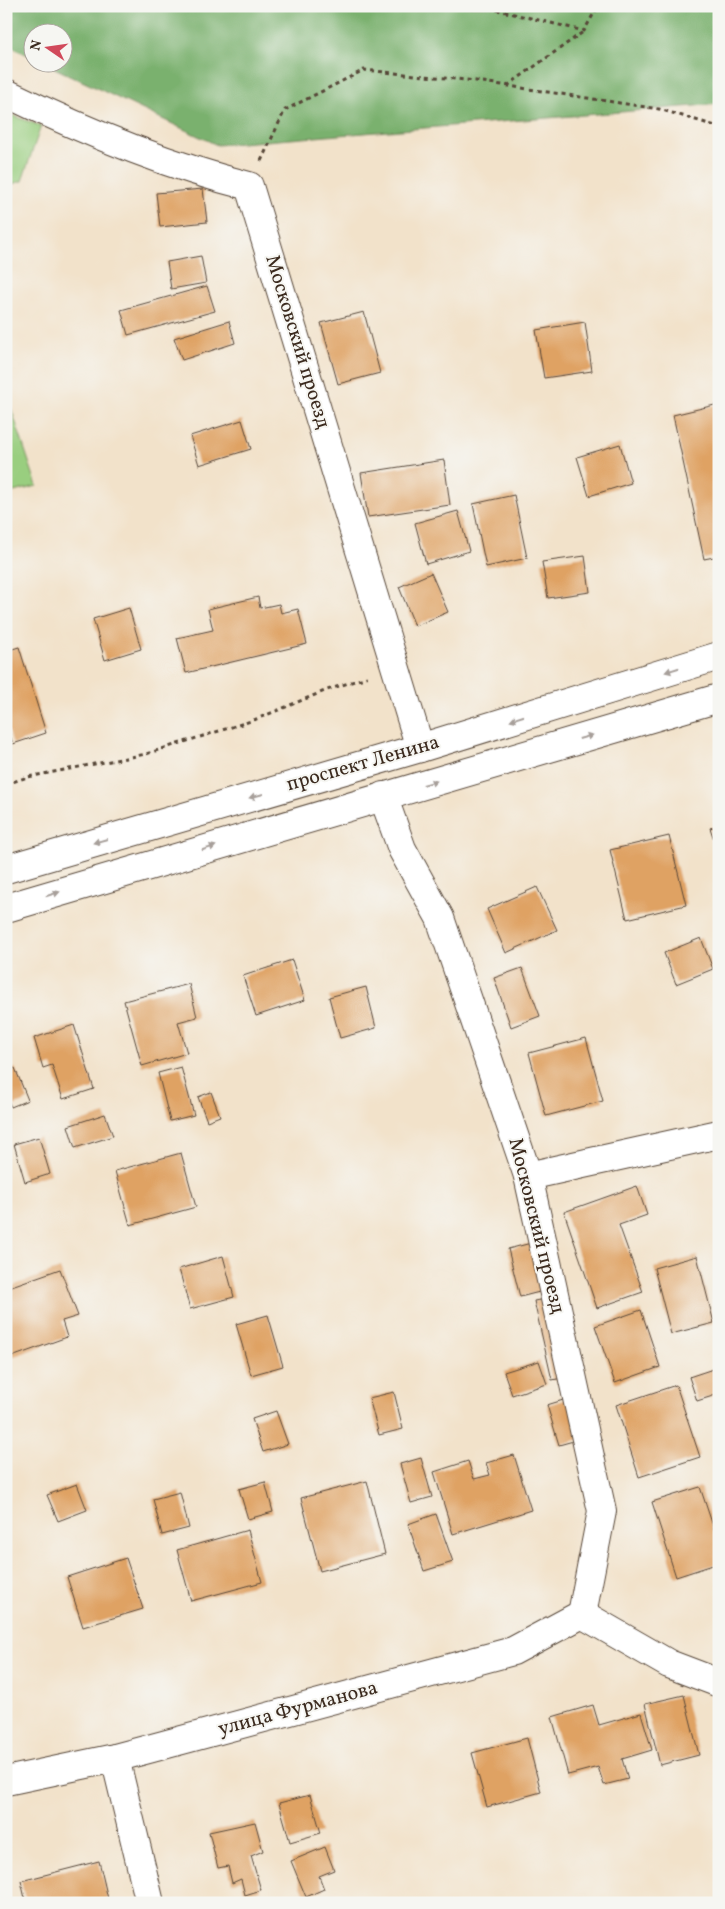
<svg xmlns="http://www.w3.org/2000/svg" width="725" height="1909" viewBox="0 0 725 1909" font-family="Vollkorn,serif">
<style>
.green{fill:#99ce7f;stroke:#6a7c4e}
.forest{fill:#7ab16e;stroke:#5a6e46}
.building{fill:#dfa263}
.lines{fill:none;stroke-linecap:round;stroke-linejoin:round}
.minor-casing{stroke:#564638;stroke-width:30}
.major-casing{stroke:#564638;stroke-width:30}
.path{stroke:#564638;stroke-width:3;stroke-dasharray:4 4;stroke-linecap:butt}
.minor{stroke:#fff;stroke-width:28}
.major{stroke:#fff;stroke-width:28}
.oneway{fill:#a79f9a}
.labels{text-anchor:middle;dominant-baseline:central;stroke-width:4;stroke-linejoin:round;paint-order:stroke}
.street-label{font-size:20px;fill:#3b2a1e;stroke:#f6f6f2}
</style>
<rect width="100%" height="100%" fill="#f6f6f2"/>
<filter id="ink" filterUnits="userSpaceOnUse"><feTurbulence type="fractalNoise" baseFrequency=".02" numOctaves="2"/><feDisplacementMap in="SourceGraphic" scale="10" xChannelSelector="R" yChannelSelector="G"/><feConvolveMatrix kernelMatrix="1 2 1 2 8 2 1 2 1" color-interpolation-filters="sRGB"/></filter>
<filter id="wash" filterUnits="userSpaceOnUse"><feTurbulence type="fractalNoise" baseFrequency=".0096" numOctaves="4" result="noise"/><feDisplacementMap in="SourceGraphic" scale="20" xChannelSelector="R" yChannelSelector="G"/><feGaussianBlur stdDeviation="1.12" result="paint"/><feColorMatrix in="noise" values="0 0 0 0 0 0 0 0 0 0 0 0 0 0 0 0 0 1.4 0 .05"/><feComposite in="paint" operator="in"/></filter>
<g filter="url(#wash)">
<rect width="100%" height="100%" fill="#f2e2ca"/>
<!-- green -->
<g class="green">
<path d="M6,113L41,126L22,181L6,186Z"/>
<path d="M6,398L9,402L37,486L6,494Z"/>
</g>
<!-- forest -->
<path class="forest" d="M6,6H719V104L217,145L44,63L62,62V32H32V57L6,44Z"/>
<g id="blocks">
<!-- building -->
<g class="building">
<path d="M203,189L207,222L160,227L156,193Z"/>
<path d="M201,256L206,283L171,289L167,262Z"/>
<path d="M207,286L215,311L128,335L121,310Z"/>
<path d="M364,312L380,373L338,384L321,323Z"/>
<path d="M229,321L235,343L182,360L174,338Z"/>
<path d="M585,322L592,371L544,378L536,330Z"/>
<path d="M719,404V556L704,559L673,415Z"/>
<path d="M242,420L251,449L199,465L190,436Z"/>
<path d="M620,444L631,483L589,496L577,457Z"/>
<path d="M444,460L450,505L368,517L361,473Z"/>
<path d="M514,495L527,558L486,567L473,504Z"/>
<path d="M458,511L469,551L426,564L415,523Z"/>
<path d="M585,556L590,592L548,598L542,562Z"/>
<path d="M431,573L448,612L415,626L399,587Z"/>
<path d="M258,597L260,608L279,604L281,613L298,609L307,644L186,673L177,638L213,630L208,609Z"/>
<path d="M129,608L141,649L105,660L93,619Z"/>
<path d="M19,647L46,733L13,744L6,723V651Z"/>
<path d="M719,825V851H718L710,828Z"/>
<path d="M669,836L686,905L627,919L610,850Z"/>
<path d="M537,887L557,930L506,953L487,909Z"/>
<path d="M701,938L713,969L676,984L664,953Z"/>
<path d="M292,960L305,1000L256,1016L243,976Z"/>
<path d="M522,968L540,1016L511,1027L494,978Z"/>
<path d="M189,984L197,1017L178,1022L187,1053L142,1066L124,1001Z"/>
<path d="M366,987L376,1028L340,1038L329,997Z"/>
<path d="M74,1025L94,1089L63,1099L52,1065L43,1068L34,1038Z"/>
<path d="M586,1038L603,1101L546,1116L529,1053Z"/>
<path d="M181,1067L194,1115L170,1121L158,1073Z"/>
<path d="M15,1068L28,1100L11,1107L6,1096V1072Z"/>
<path d="M211,1092L220,1116L207,1121L198,1097Z"/>
<path d="M105,1114L113,1136L75,1148L68,1126Z"/>
<path d="M39,1137L50,1174L25,1182L14,1144Z"/>
<path d="M181,1153L196,1207L130,1225L115,1171Z"/>
<path d="M637,1186L647,1215L619,1225L643,1292L597,1308L564,1212Z"/>
<path d="M539,1241L551,1289L520,1297L508,1249Z"/>
<path d="M223,1256L234,1297L190,1309L179,1269Z"/>
<path d="M697,1256L714,1323L671,1334L654,1268Z"/>
<path d="M60,1269L78,1316L62,1321L67,1337L9,1358L6,1351V1288Z"/>
<path d="M550,1298L568,1377L552,1380L534,1301Z"/>
<path d="M641,1310L660,1367L615,1383L595,1326Z"/>
<path d="M268,1315L283,1366L251,1375L236,1324Z"/>
<path d="M539,1361L547,1384L512,1395L504,1372Z"/>
<path d="M719,1367V1394L697,1401L689,1377Z"/>
<path d="M676,1385L700,1457L639,1477L616,1405Z"/>
<path d="M394,1392L403,1429L379,1435L369,1398Z"/>
<path d="M573,1397L584,1438L559,1445L547,1405Z"/>
<path d="M276,1411L288,1444L263,1452L252,1419Z"/>
<path d="M514,1455L531,1510L453,1534L434,1472L468,1461L474,1479L490,1475L486,1463Z"/>
<path d="M421,1458L432,1497L411,1503L400,1464Z"/>
<path d="M367,1481L385,1554L320,1571L301,1498Z"/>
<path d="M265,1482L273,1512L248,1519L239,1489Z"/>
<path d="M77,1484L87,1510L58,1521L47,1495Z"/>
<path d="M700,1487L719,1544V1563L676,1577L652,1502Z"/>
<path d="M180,1492L189,1528L162,1535L153,1499Z"/>
<path d="M436,1514L453,1562L424,1571L408,1524Z"/>
<path d="M248,1530L262,1582L191,1601L177,1550Z"/>
<path d="M126,1558L143,1609L83,1627L67,1577Z"/>
<path d="M684,1695L699,1755L660,1765L645,1704Z"/>
<path d="M593,1705L599,1725L641,1713L652,1750L622,1759L628,1779L604,1785L598,1767L568,1775L552,1717Z"/>
<path d="M527,1738L541,1792L487,1807L472,1753Z"/>
<path d="M310,1795L321,1833L290,1842L279,1803Z"/>
<path d="M255,1822L263,1851L251,1856L261,1890L245,1895L241,1879L232,1883L228,1866L218,1868L209,1832Z"/>
<path d="M325,1847L334,1870L319,1876L324,1889L306,1897L291,1861Z"/>
<path d="M99,1861L109,1903H26L21,1881Z"/>
</g>
</g>
</g>
<g filter="url(#ink)">
<use href="#blocks" fill-opacity="0" stroke="#564638" stroke-width="1"/>
<g class="lines">
<defs>
<g id="minor">
<path d="M6,93C84,131 165,165 249,186L420,748"/>
<path d="M383,796L402,849L440,918L528,1176L602,1511L582,1614"/>
<path d="M528,1176L719,1134"/>
<path d="M582,1614L669,1664L719,1683"/>
<path d="M115,1758L150,1903"/>
<path d="M6,1781L115,1758L513,1651L582,1614"/>
</g>
<g id="major">
<path d="M6,869L420,748L719,656"/>
<path d="M6,908L719,698"/>
</g>
</defs>
<!-- minor casing -->
<use href="#minor" class="minor-casing"/>
<!-- major casing -->
<use href="#major" class="major-casing"/>
<!-- path -->
<g class="path">
<path d="M481,6L584,31L598,6"/>
<path d="M507,86L583,32"/>
<path d="M261,161L285,110L364,70L476,81L659,109L719,127"/>
<path d="M6,784L28,777L146,754L254,720L327,690L367,677"/>
</g>
<!-- minor -->
<use href="#minor" class="minor"/>
<!-- major -->
<use href="#major" class="major"/>
</g>
<!-- one-way arrows -->
<defs><path id="oneway-solid" d="M-6-.8H1V-3.2L6.5 0L1 3.2V.8H-6Z" transform="scale(1.25)"/></defs>
<g class="oneway">
<use href="#oneway-solid" transform="translate(672 670) rotate(163)"/>
<use href="#oneway-solid" transform="translate(517 718) rotate(163)"/>
<use href="#oneway-solid" transform="translate(586 737) rotate(-16)"/>
<use href="#oneway-solid" transform="translate(430 783) rotate(-16)"/>
<use href="#oneway-solid" transform="translate(256 796) rotate(164)"/>
<use href="#oneway-solid" transform="translate(100 841) rotate(164)"/>
<use href="#oneway-solid" transform="translate(209 848) rotate(-17)"/>
<use href="#oneway-solid" transform="translate(53 894) rotate(-17)"/>
</g>
</g>
<g class="labels">
<!-- street labels -->
<g class="street-label">
<text transform="translate(297 342) rotate(73)">Московский проезд</text>
<text transform="translate(363 764) rotate(-16)">проспект Ленина</text>
<text transform="translate(536 1226) rotate(76)">Московский проезд</text>
<text transform="translate(298 1709) rotate(-15)">улица Фурманова</text>
</g>
</g>
<!-- margin -->
<rect width="725" height="1909" fill="none" stroke="#f6f6f2" stroke-width="25"/>
<!-- north arrow -->
<g transform="translate(48 48) rotate(283)"><circle r="24" fill="#f6f6f2" stroke="#aba49d"/>
<path d="M0-4L9 19L0 12L-9 19Z" fill="#d1495b"/>
<text y="-8" font-size="14" font-weight="bold" text-anchor="middle" fill="#3b2a1e">N</text>
</g>
</svg>
